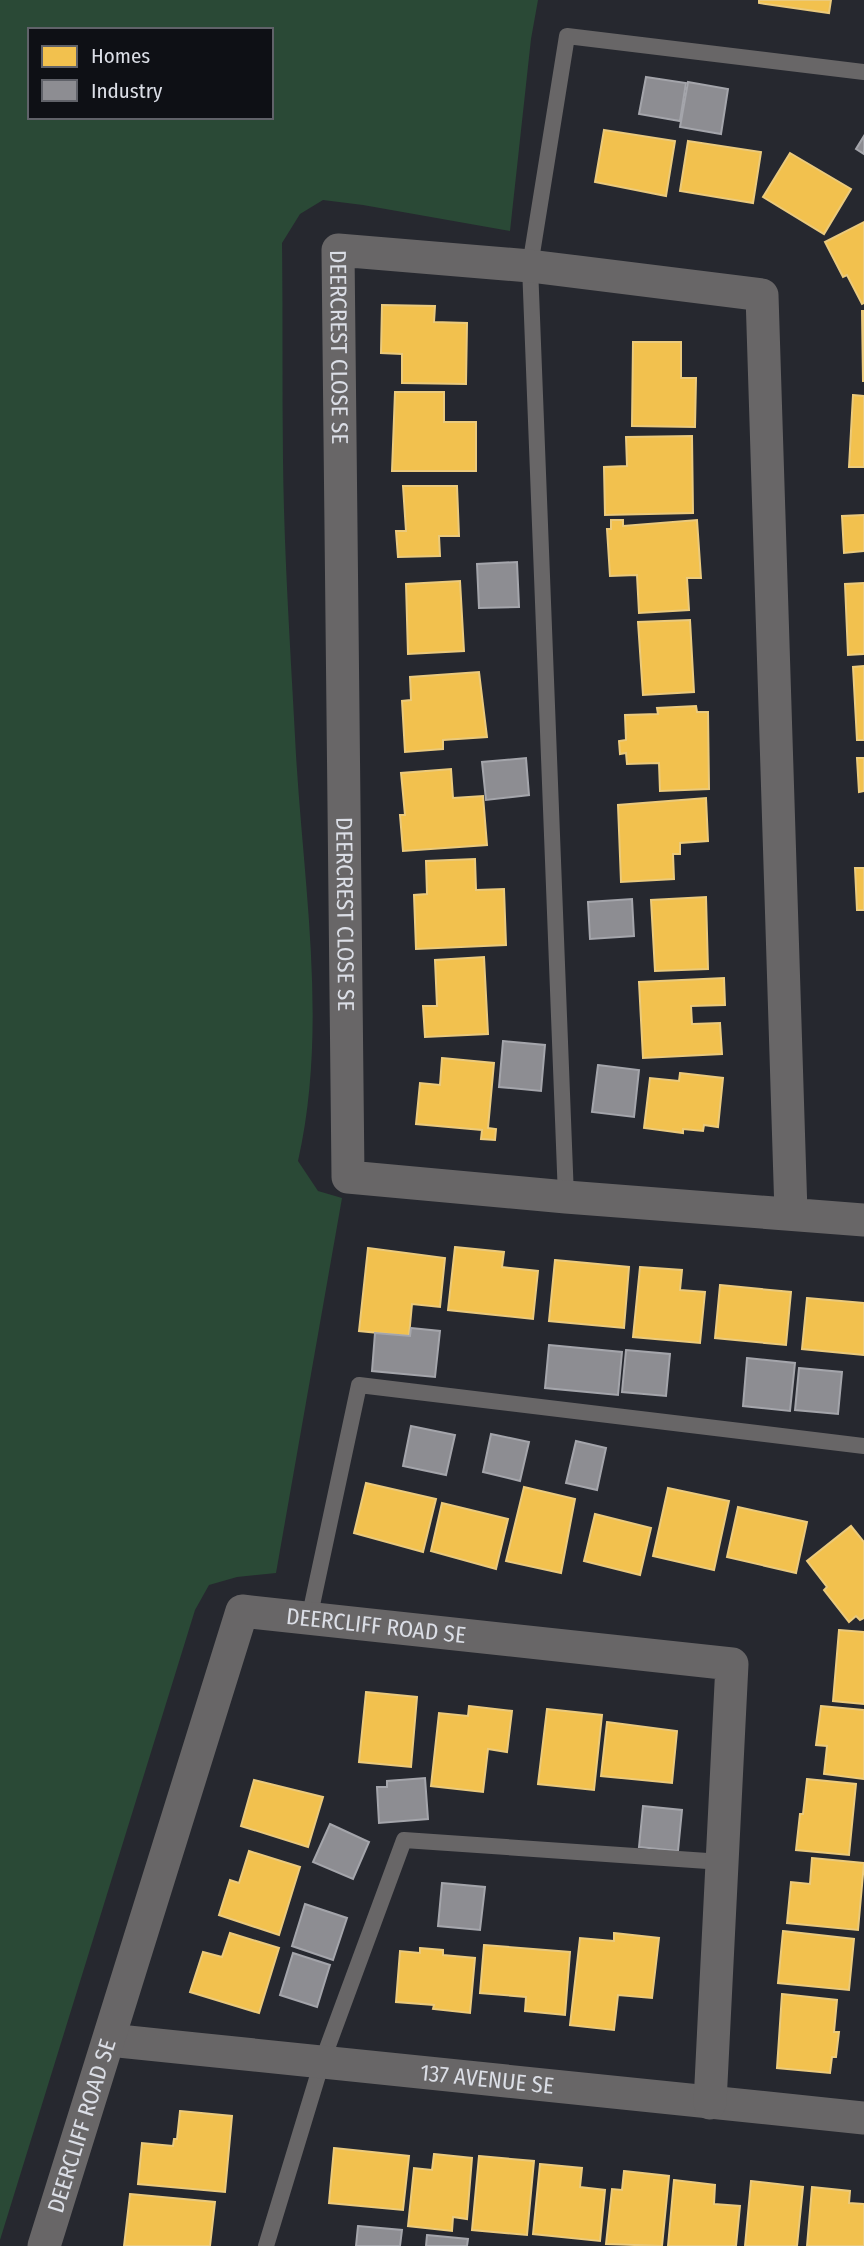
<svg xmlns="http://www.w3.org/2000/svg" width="864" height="2246" viewBox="0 0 864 2246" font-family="'Fira Sans Condensed',sans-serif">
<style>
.green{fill:#2a4936;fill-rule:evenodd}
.homes{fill:#f2c14e;stroke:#ebca7c;stroke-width:2}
.industry{fill:#8d8d92;stroke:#a4a5ab;stroke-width:2}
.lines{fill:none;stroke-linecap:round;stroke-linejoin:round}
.lane{stroke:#686667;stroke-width:16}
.street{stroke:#686667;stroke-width:33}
.labels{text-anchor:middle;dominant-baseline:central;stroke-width:7;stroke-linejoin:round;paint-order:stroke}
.street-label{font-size:23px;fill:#dbdee6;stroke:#0e1015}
</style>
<rect width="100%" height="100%" fill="#26282f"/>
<!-- green -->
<path class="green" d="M0,0H538L531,39L510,231L363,205L323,200L300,214L282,243C283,315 282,387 283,459C284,558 291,657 296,755C304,889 328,1029 298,1161L318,1191L342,1198L276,1573L237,1577L209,1585L195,1610L0,2240ZM30,30H271V117H30Z"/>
<!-- homes -->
<g class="homes">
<path d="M759,0H831L829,13L759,3Z"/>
<path d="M604,130L675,141L666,196L595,182Z"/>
<path d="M688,141L761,152L753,203L680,191Z"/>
<path d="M790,153L851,189L824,234L763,197Z"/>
<path d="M864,222V303L862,304L847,275L843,277L825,242Z"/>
<path d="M382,305L435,306L434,322L467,323L466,384L402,383V354L381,353Z"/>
<path d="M862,311H864V381H863Z"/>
<path d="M633,342H681V378H696L695,427L632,426Z"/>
<path d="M395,392H444V422H476V471H392Z"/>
<path d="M853,395L864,396V467H849Z"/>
<path d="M692,436L693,513L605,515L604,467L627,466L626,437Z"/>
<path d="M403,486H457L459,536H439L440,556L398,557L396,531H406Z"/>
<path d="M864,515V551L844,553L842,516Z"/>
<path d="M611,520H623V526L697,520L701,578H687L689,610L639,613L637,575L610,576L607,529H611Z"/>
<path d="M460,581L464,651L408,654L406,584Z"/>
<path d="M864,583V654L848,655L845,584Z"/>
<path d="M690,620L694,692L643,695L638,622Z"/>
<path d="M864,666V740H857L853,667Z"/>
<path d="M479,672L487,737L443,740V749L405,752L402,701L411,700L410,677Z"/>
<path d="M696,706L697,712H708L709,789L660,791L659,763L627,764L626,753L620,754L619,741L626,740L625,715L658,714L657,708Z"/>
<path d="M857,758H864V791L859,792Z"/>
<path d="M451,769L453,798L483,796L487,845L403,851L400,815H405L401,773Z"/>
<path d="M706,798L708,841L680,843V854H673L674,879L621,882L618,805Z"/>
<path d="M475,859L476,890L504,889L506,945L416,949L414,895L427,894L426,861Z"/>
<path d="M855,868H864V910H857Z"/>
<path d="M706,897L708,969L655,971L651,900Z"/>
<path d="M484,957L488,1034L425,1037L423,1006H437L435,960Z"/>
<path d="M724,978L725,1005L691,1006L692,1024L720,1023L722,1054L643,1058L639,982Z"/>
<path d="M442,1058L494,1063L488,1128L496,1129L495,1140L481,1139L482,1130L416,1124L420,1083L440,1085Z"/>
<path d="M680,1073L723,1078L718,1127L704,1125L703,1131L683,1129V1133L644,1128L650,1078L679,1081Z"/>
<path d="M455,1247L504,1252L502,1267L538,1271L533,1319L448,1310Z"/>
<path d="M368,1248L445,1258L440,1307L412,1304L409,1336L359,1331Z"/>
<path d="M555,1260L629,1267L624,1328L549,1321Z"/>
<path d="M640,1267L682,1270L680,1290L705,1292L700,1343L633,1337Z"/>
<path d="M720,1285L791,1292L786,1345L715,1338Z"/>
<path d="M807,1298L864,1303V1355L802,1349Z"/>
<path d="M366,1483L436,1499L423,1552L354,1533Z"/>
<path d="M524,1487L575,1499L561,1573L506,1561Z"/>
<path d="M668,1488L729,1501L714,1570L653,1556Z"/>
<path d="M442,1503L508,1519L496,1569L431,1551Z"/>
<path d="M738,1507L807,1522L796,1573L727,1557Z"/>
<path d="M595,1514L651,1528L640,1575L584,1561Z"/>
<path d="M851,1526L864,1542V1618L860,1620L856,1616L849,1622L824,1590L827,1587L807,1561Z"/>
<path d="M839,1630L864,1632V1704L833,1701Z"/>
<path d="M366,1692L417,1697L411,1767L359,1762Z"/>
<path d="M469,1706L512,1711L507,1752L488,1749L483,1792L431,1786L439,1713L468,1716Z"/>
<path d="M821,1706L864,1710V1779L824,1774L827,1746L816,1745Z"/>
<path d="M547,1709L602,1715L594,1790L538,1784Z"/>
<path d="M607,1722L677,1731L672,1783L601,1776Z"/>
<path d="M807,1779L856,1784L849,1855L796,1850L800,1814H803Z"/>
<path d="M254,1780L323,1797L308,1847L241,1826Z"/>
<path d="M249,1851L300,1867L279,1935L219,1915L230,1880L239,1883Z"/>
<path d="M812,1858L864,1863L858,1930L787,1923L791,1882L810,1884Z"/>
<path d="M783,1931L854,1939L849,1990L778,1983Z"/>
<path d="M230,1933L279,1948L259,2013L190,1992L203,1952L222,1957Z"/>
<path d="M614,1933L659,1938L652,1998L618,1995L614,2030L570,2025L580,1938L614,1941Z"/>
<path d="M484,1945L570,1952L565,2015L525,2011L526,1997L480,1993Z"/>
<path d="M420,1948L443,1950V1955L475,1958L470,2013L433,2009L434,2005L396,2002L400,1951L420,1953Z"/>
<path d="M782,1994L837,2000L834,2032H839L836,2057H832L830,2073L777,2068Z"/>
<path d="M180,2111L232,2116L225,2192L138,2184L142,2143L173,2146L174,2139H177Z"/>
<path d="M334,2148L409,2156L403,2210L329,2203Z"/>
<path d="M434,2154L472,2158L467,2219L453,2217L452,2231L408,2226L414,2168L432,2170Z"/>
<path d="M479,2156L534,2161L527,2235L472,2230Z"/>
<path d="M540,2164L582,2168L580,2187L605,2190L600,2241L533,2234Z"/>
<path d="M624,2171L669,2176L662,2246L606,2244L612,2189L622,2190Z"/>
<path d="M674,2180L715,2185L714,2204L740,2206L736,2246H668Z"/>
<path d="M751,2181L803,2187L797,2246H745Z"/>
<path d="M812,2187L850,2191L849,2203L864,2204V2246H807Z"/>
<path d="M130,2194L215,2202L210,2246H124Z"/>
</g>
<!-- industry -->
<g class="industry">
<path d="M646,77L686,83L680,121L639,114Z"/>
<path d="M688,82L728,89L721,134L680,127Z"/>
<path d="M864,136V154L856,149Z"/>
<path d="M517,562L519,607L479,608L477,564Z"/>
<path d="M526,758L529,795L486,800L482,762Z"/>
<path d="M632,899L634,936L590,939L588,902Z"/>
<path d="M503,1041L545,1045L541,1091L499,1087Z"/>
<path d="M598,1065L639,1070L634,1117L592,1112Z"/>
<path d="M411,1328L440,1331L435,1377L372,1371L375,1333L410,1336Z"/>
<path d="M549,1345L622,1352L618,1395L545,1388Z"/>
<path d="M626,1350L670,1354L666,1396L622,1392Z"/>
<path d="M747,1358L795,1363L790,1411L743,1406Z"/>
<path d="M799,1368L842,1372L838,1414L795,1410Z"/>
<path d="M411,1426L455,1435L446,1475L403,1466Z"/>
<path d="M491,1434L529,1442L520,1481L483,1472Z"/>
<path d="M576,1441L606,1448L597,1490L566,1483Z"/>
<path d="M425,1778L428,1819L379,1823L377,1787H387V1781Z"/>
<path d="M643,1806L682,1810L678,1851L639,1847Z"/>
<path d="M330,1824L369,1842L353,1879L313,1862Z"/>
<path d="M442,1883L485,1887L480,1930L438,1926Z"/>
<path d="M305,1904L347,1918L333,1960L292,1946Z"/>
<path d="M293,1953L330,1965L317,2007L280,1995Z"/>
<path d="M358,2226L402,2230L400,2246H356Z"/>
<path d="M427,2235L468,2239L467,2246H426Z"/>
</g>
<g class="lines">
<!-- lane -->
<g class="lane">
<path d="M566,1197L530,266L567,36L864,72"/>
<path d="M309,1619L359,1385L864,1446"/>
<path d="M266,2246L322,2062L404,1840L722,1862"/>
</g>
<!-- street -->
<g class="street">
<path id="s1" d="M791,1213L762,295L530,266L338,250L348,1177L566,1197L864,1220"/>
<path id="s2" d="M109,2040L864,2118"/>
<path id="s3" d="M44,2246L242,1611L732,1664L710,2103"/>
</g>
</g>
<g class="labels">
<!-- street labels -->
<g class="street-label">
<text stroke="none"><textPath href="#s1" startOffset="1442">DEERCREST CLOSE SE</textPath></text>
<text stroke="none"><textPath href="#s1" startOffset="2009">DEERCREST CLOSE SE</textPath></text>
<text stroke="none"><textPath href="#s3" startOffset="800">DEERCLIFF ROAD SE</textPath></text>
<text stroke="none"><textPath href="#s2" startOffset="380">137 AVENUE SE</textPath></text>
<text stroke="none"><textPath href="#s3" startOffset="126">DEERCLIFF ROAD SE</textPath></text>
</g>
</g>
<!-- legend -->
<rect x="28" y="28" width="245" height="91" fill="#0e1015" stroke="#606269" stroke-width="2"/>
<rect x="42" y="46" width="35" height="21" fill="#f2c14e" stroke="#606269" stroke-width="2"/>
<text x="91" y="63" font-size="21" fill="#dbdee6">Homes</text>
<rect x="42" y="80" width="35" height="21" fill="#8d8d92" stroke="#606269" stroke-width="2"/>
<text x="91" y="98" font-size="21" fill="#dbdee6">Industry</text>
</svg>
